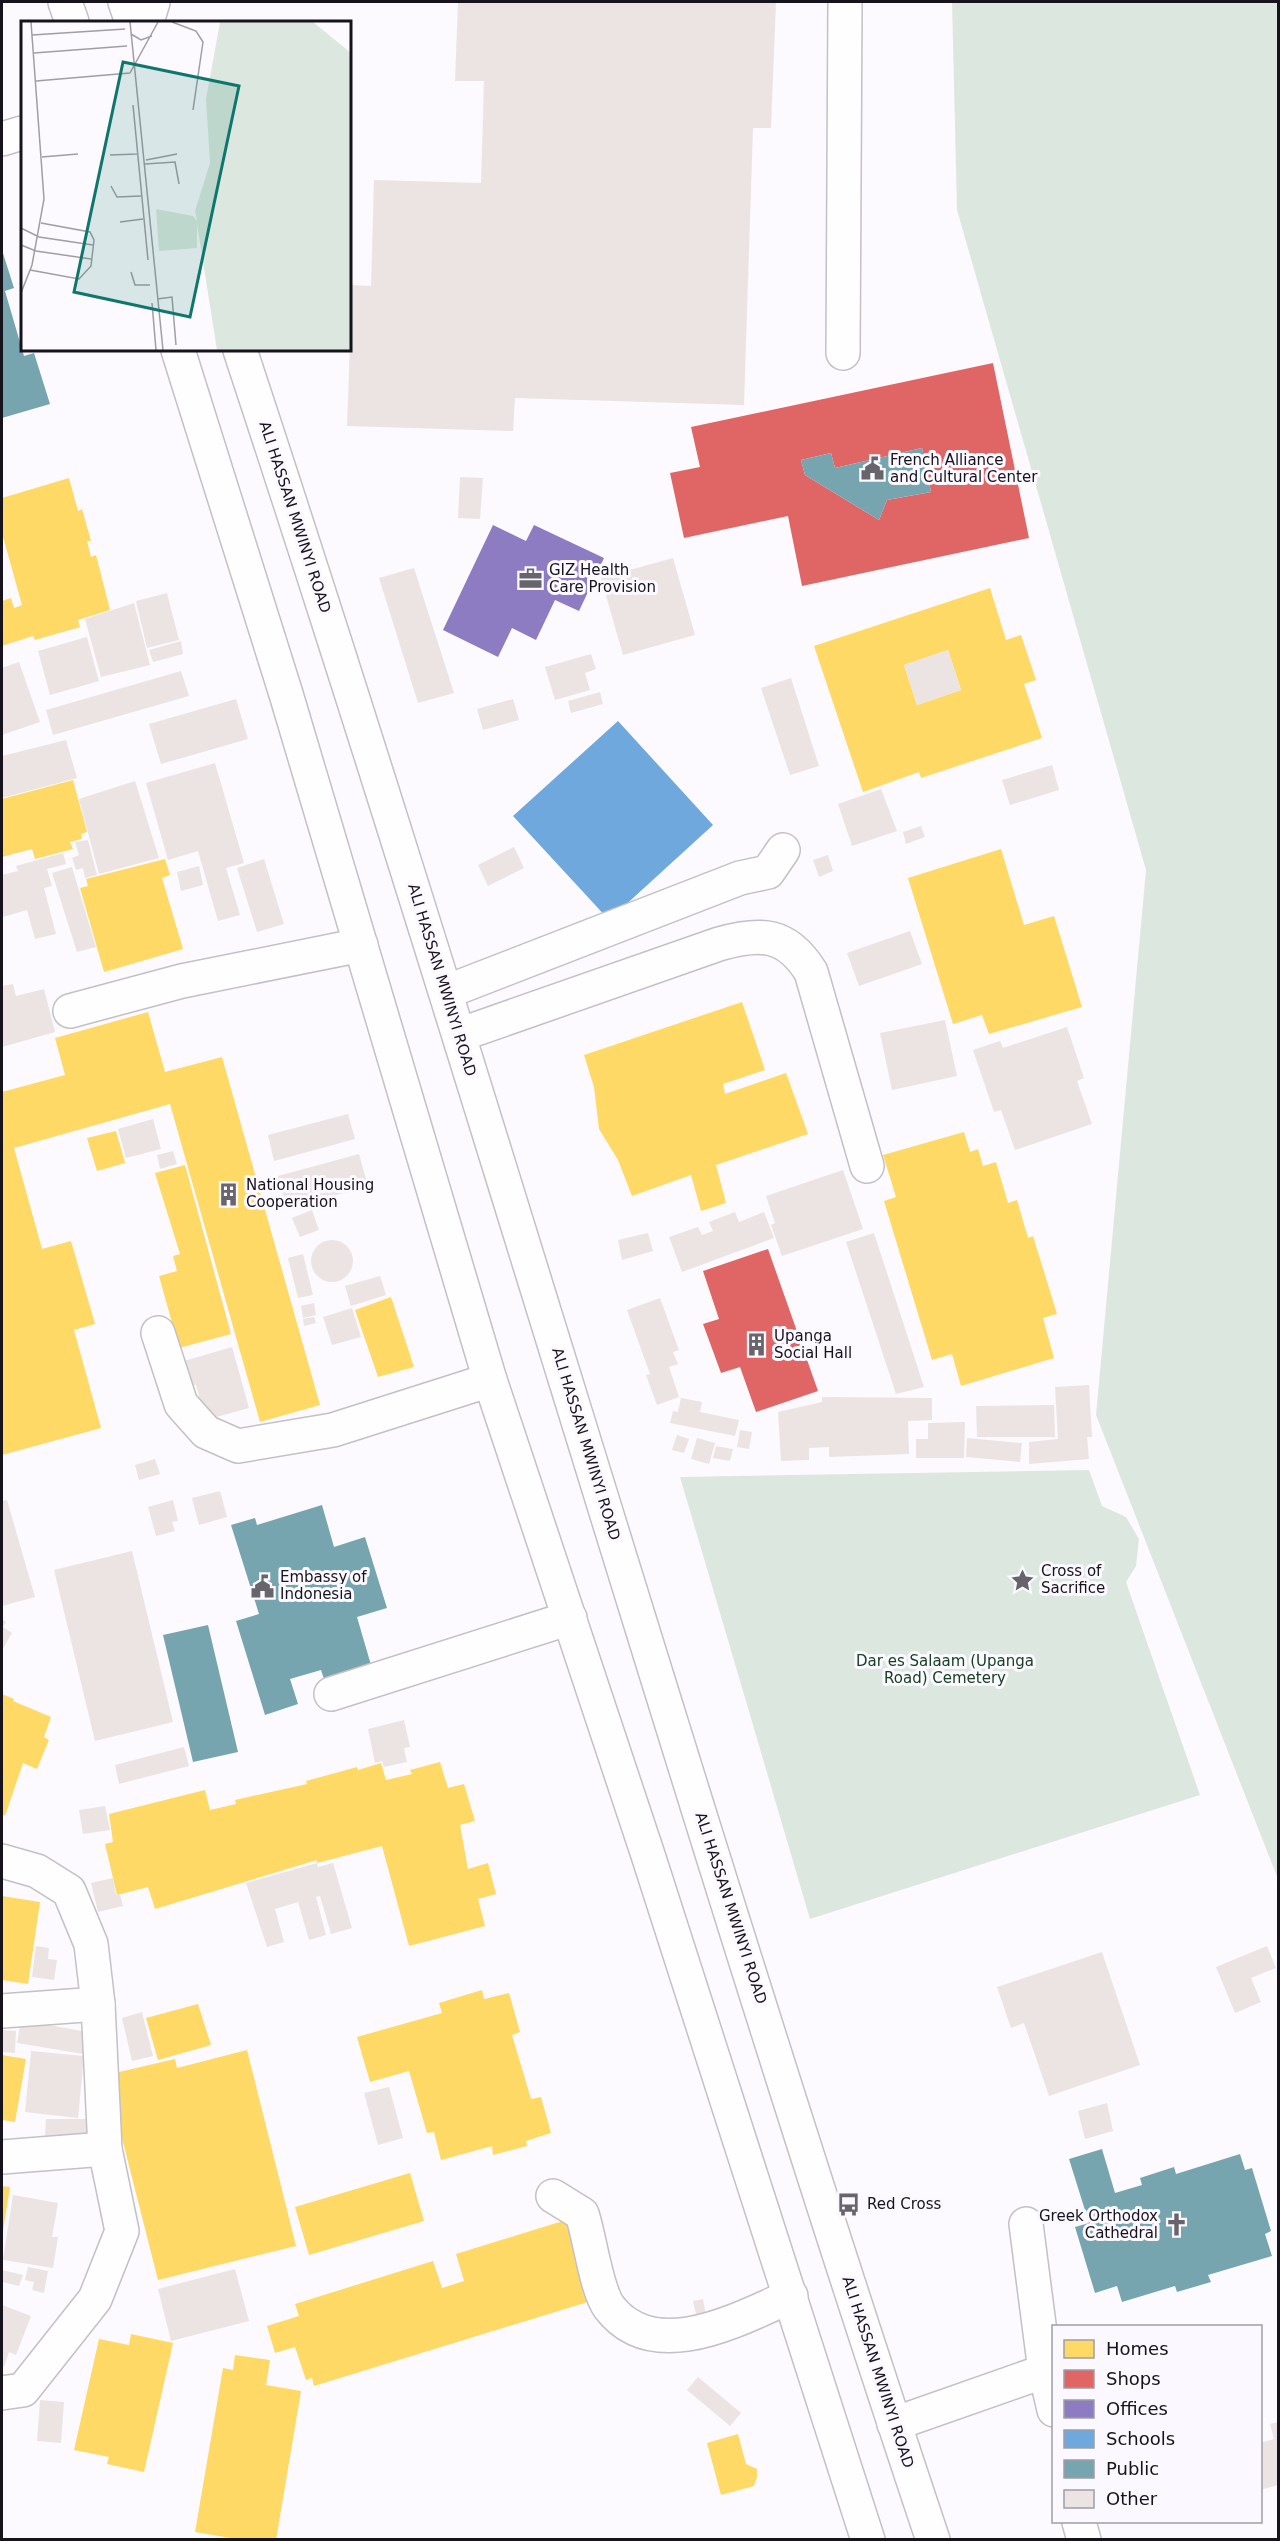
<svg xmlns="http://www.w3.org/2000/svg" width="1280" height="2541" viewBox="0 0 1280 2541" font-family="'DejaVu Sans',sans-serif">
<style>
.green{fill:#dce8df}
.homes{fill:#ffd966;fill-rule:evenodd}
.shops{fill:#e06666;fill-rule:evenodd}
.offices{fill:#8e7cc3}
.schools{fill:#6fa8dc}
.public{fill:#76a5af}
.building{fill:#ebe4e2}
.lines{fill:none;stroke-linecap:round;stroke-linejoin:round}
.minor-casing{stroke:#c3c0c6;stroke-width:36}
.major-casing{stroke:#c3c0c6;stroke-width:36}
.highway-casing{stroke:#c3c0c6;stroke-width:36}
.minor{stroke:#fffeff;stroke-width:33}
.major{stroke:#fffeff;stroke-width:33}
.highway{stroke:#fffeff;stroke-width:33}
.labels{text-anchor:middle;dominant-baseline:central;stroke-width:6;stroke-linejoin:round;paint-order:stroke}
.poi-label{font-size:15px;fill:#17131d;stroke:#fbf9ff;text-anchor:start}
.street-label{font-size:15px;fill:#17131d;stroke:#fbf9ff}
.park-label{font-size:15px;fill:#164121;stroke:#fbf9ff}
.inset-road{fill:none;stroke:#a09ea4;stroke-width:1.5}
.view{fill:#0f766e;fill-opacity:0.15;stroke:#0f766e;stroke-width:3}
.inset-edge{fill:none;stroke:#17131d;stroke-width:3}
</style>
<rect width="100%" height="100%" fill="#fcfafe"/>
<!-- green -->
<g class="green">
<path d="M952,2H1278V1879L1096,1415L1146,870L957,210Z"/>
<path d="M1089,1470L1102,1506L1126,1517L1139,1539L1136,1566L1126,1582L1200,1795L810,1919L680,1477Z"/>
</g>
<!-- homes -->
<g class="homes">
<path d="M69,478L78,511L82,509L91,541H87L91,557L96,555L110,610L78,620L80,627L35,640L33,636L2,646V601L11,598L14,608L22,605L2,533V498Z"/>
<path d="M990,588L1006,640L1021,635L1036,680L1024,684L1042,738L921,778L919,772L863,792L814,646ZM948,650L961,690L917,705L904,665Z"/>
<path d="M73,780L87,832L81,834L82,839L70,842L73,849L35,859L32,849L2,857V799Z"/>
<path d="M1001,849L1024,925L1054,916L1082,1007L989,1034L982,1015L953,1024L908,878Z"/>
<path d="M165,859L170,875L162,878L183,949L104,972L80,888L88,886L86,879Z"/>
<path d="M742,1002L765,1070L723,1084L725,1094L786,1073L808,1134L716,1165L726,1203L701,1211L691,1175L632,1196L618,1160L599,1129L594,1087L584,1055Z"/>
<path d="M148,1012L165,1072L222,1057L320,1405L260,1422L170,1104L14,1148L42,1249L71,1241L95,1324L74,1330L101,1428L2,1455V1092L65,1075L55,1038Z"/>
<path d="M116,1131L125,1163L97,1171L87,1138Z"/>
<path d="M964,1132L970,1152L978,1149L983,1166L996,1162L1008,1203L1017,1200L1028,1238L1033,1236L1057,1314L1043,1318L1054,1358L961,1386L952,1354L932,1360L884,1201L896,1197L883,1155Z"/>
<path d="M185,1165L231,1334L179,1348L159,1276L177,1271L173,1256L180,1254L155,1173Z"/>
<path d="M391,1297L414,1367L378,1377L355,1310Z"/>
<path d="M2,1694L14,1699L13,1701L51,1717L44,1737L49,1740L37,1769L23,1763L5,1816L2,1814Z"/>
<path d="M440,1762L448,1788L464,1784L475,1821L460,1825L468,1869L488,1863L496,1894L478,1899L485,1926L409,1946L382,1846L317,1863V1860L155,1909L148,1887L117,1895L105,1844L113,1842L109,1814L205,1790L210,1810L236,1804L235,1800L307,1784L306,1781L357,1767L358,1770L381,1763L386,1780L412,1774L410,1770Z"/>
<path d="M2,1896L40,1902L28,1984L2,1980Z"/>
<path d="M482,1990L484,1999L509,1993L520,2032L512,2035L531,2099L541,2097L551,2133L526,2141L527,2146L493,2155L492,2146L441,2160L434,2132L427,2133L409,2071L370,2082L357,2037L442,2013L439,2003Z"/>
<path d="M198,2004L211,2045L158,2060L146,2018Z"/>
<path d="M247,2050L296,2246L158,2280L106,2075L175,2059L177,2068Z"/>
<path d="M2,2055L26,2059L15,2122L2,2120Z"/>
<path d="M410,2173L424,2221L309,2255L295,2207Z"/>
<path d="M2,2186L10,2187L3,2231H2Z"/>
<path d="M566,2220L591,2301L314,2386L312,2378L306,2380L295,2347L275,2353L267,2326L299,2316L295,2304L433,2261L442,2288L464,2281L456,2254Z"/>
<path d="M131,2334L173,2343L144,2472L107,2464L109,2457L74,2450L99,2339L129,2345Z"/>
<path d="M235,2355L270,2360L266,2385L301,2391L276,2540H242L195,2532L223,2368L233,2370Z"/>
<path d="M738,2434L746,2464L757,2469V2477L754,2486L721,2495L707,2443Z"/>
</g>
<!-- shops -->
<g class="shops">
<path d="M993,363L1029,538L802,586L788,516L684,538L670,473L700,467L691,427ZM922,448L931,492L887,500L879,520L805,475L801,460L831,453L835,468Z"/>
<path d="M768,1249L818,1391L756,1412L740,1367L721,1373L703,1324L719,1319L703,1271Z"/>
</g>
<!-- offices -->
<path class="offices" d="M493,525L526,541L534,525L604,558L579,611L555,600L536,640L512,628L498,657L443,630Z"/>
<!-- schools -->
<path class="schools" d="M618,721L713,825L609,920L513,816Z"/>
<!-- public -->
<g class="public">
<path d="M2,250L14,288L5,291L24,356L34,353L50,404L2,418Z"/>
<path d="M922,448L931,492L887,500L879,520L805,475L801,460L831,453L835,468Z"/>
<path d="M322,1505L334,1547L365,1537L387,1608L357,1617L371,1665L324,1679L321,1670L290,1679L298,1704L265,1715L236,1621L259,1614L231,1525L255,1518L257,1525Z"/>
<path d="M208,1625L238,1752L193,1762L163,1635Z"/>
<path d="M1102,2149L1115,2193L1142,2185L1140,2178L1174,2167L1176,2174L1240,2154L1245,2170L1252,2168L1271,2231L1265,2234L1272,2256L1208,2275L1211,2282L1177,2292L1175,2286L1122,2302L1117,2286L1095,2293L1075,2227L1089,2223L1069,2159Z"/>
</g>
<!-- building -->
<g class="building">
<path d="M458,2H776L771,128H753L744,405L515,398L513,431L347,426L352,285L371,286L374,180L481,183L484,81H455Z"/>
<path d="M460,477L483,478L480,519L458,518Z"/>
<path d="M673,558L695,635L623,655L601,578Z"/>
<path d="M414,568L454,693L418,703L379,578Z"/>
<path d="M167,593L179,640L147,648L136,601Z"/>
<path d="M134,603L150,665L101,677L85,619Z"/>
<path d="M87,637L99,681L50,695L38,651Z"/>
<path d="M181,641L183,654L153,662L149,650Z"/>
<path d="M948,650L961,690L917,705L904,665Z"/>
<path d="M591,654L596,669L585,673L590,690L555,700L545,667Z"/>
<path d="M19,662L40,722L2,735V668Z"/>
<path d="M181,671L189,696L53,735L46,710Z"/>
<path d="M791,678L819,766L790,775L761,688Z"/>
<path d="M600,692L603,704L571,713L568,701Z"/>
<path d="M236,699L248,739L161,764L149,724Z"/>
<path d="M513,699L519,720L483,730L477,709Z"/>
<path d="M66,740L77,778L2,798V756Z"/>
<path d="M215,763L244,863L226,868L240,915L218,921L198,851L168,860L146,783Z"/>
<path d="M1052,765L1059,790L1010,805L1002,780Z"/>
<path d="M135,781L159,858L99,874L79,799Z"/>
<path d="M881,789L897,831L852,846L838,804Z"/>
<path d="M921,826L925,837L906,844L903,832Z"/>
<path d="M88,840L97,875L85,878L83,868L76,870L72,858L79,855L75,842Z"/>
<path d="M514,847L524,868L488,886L478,865Z"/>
<path d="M63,853L66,864L47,869L52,886L44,888L56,934L35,939L27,910L3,917L2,875L18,871L16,866Z"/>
<path d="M828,855L833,871L819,877L813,860Z"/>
<path d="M264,859L284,924L257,932L237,868Z"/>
<path d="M199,866L203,885L181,891L177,872Z"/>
<path d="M72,867L96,947L77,952L52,873Z"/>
<path d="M910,931L922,964L859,986L847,953Z"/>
<path d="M13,984L16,996L44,989L55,1032L2,1047V986Z"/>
<path d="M945,1020L957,1076L892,1090L880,1033Z"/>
<path d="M1067,1027L1084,1078L1077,1081L1092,1124L1015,1150L1001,1110L994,1112L973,1050L1000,1041L1003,1048Z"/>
<path d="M348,1114L355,1139L274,1161L268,1135Z"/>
<path d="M153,1119L161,1149L126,1158L118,1129Z"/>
<path d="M173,1151L177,1164L160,1169L157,1155Z"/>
<path d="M359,1154L368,1186L287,1209L278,1176Z"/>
<path d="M843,1170L863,1229L782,1256L771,1225L775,1223L766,1196Z"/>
<path d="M312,1210L319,1230L300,1237L292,1218Z"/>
<path d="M735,1212L739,1222L764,1212L774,1238L682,1272L669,1237L698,1227L702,1235L713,1231L709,1222Z"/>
<path d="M648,1233L653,1251L622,1260L618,1240Z"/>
<path d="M874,1233L924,1387L896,1394L846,1242Z"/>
<circle cx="332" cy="1261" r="21"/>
<path d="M303,1254L313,1295L298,1298L288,1258Z"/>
<path d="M380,1276L386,1295L351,1306L345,1286Z"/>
<path d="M660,1298L679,1350L673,1352L678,1364L669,1367L679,1397L657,1405L646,1375L650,1374L627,1310Z"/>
<path d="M314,1303L316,1315L303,1318L301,1306Z"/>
<path d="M352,1308L361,1337L332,1345L323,1317Z"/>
<path d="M314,1317L316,1323L304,1326L303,1319Z"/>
<path d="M232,1347L249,1408L206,1420L196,1385L184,1388L177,1363Z"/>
<path d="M1089,1385L1092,1437H1087L1089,1459L1029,1464V1442L1058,1439L1055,1387Z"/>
<path d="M822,1397L932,1398V1420L908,1421L909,1454L829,1457V1447L809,1448V1460L781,1461L778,1412L822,1402Z"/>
<path d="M681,1398L702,1402L700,1412L739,1420L735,1436L670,1423L673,1411L678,1412Z"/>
<path d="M1054,1405L1055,1437H977L976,1406Z"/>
<path d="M965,1422L964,1458H916V1439H928V1423Z"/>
<path d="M740,1430L752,1432L749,1449L737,1447Z"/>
<path d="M677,1435L689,1439L684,1453L672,1450Z"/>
<path d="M697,1438L715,1443L709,1464L691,1459Z"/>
<path d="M967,1438L1022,1443L1020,1462L966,1457Z"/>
<path d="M716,1446L733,1449L730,1461L713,1458Z"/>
<path d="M155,1459L160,1474L139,1480L135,1465Z"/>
<path d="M220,1491L227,1517L199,1525L192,1498Z"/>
<path d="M7,1500L35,1597L2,1606V1501Z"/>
<path d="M173,1500L178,1521L172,1522L175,1531L156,1536L148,1507Z"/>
<path d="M132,1551L173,1722L95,1741L54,1570Z"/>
<path d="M2,1619L6,1622L3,1627L12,1633L2,1650Z"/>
<path d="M404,1720L410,1747L404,1748L407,1762L384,1767L382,1761L375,1763L368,1729Z"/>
<path d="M184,1747L189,1766L119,1784L115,1765Z"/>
<path d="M105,1806L110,1830L83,1834L79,1810Z"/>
<path d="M317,1863L318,1867L333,1863L352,1928L331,1934L320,1896L316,1897L326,1935L309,1940L298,1902L275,1909L284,1942L267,1947L246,1883Z"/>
<path d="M113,1878L116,1895L120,1894L123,1906L98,1912L91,1883Z"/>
<path d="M36,1946L49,1948L48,1959L57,1960L54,1980L32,1977Z"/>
<path d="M1267,1946L1276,1968L1251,1978L1261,2002L1235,2013L1216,1967Z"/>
<path d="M1102,1952L1140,2065L1049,2096L1024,2023L1011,2028L997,1987Z"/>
<path d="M142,2012L153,2056L132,2061L122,2018Z"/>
<path d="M21,2020L93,2033L89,2055L17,2043Z"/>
<path d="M2,2030L16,2031L15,2053L2,2052Z"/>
<path d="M31,2051L84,2056L78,2118L25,2112Z"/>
<path d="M389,2087L403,2138L378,2145L364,2093Z"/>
<path d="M1107,2103L1113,2131L1085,2139L1078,2111Z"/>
<path d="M46,2119H88L89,2135L45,2136Z"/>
<path d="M13,2195L58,2203L52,2237H58L53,2268L3,2260Z"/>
<path d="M28,2267L48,2271L44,2293L32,2290L34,2282L25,2280Z"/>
<path d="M235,2269L249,2321L171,2341L158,2289Z"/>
<path d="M2,2270L23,2275L19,2286L2,2282Z"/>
<path d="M703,2299L706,2316L697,2318L693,2301Z"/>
<path d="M2,2305L31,2316L16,2355L9,2352L4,2367L2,2366Z"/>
<path d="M698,2377L741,2413L730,2426L687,2390Z"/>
<path d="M40,2400L64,2402L61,2443L37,2441Z"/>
<path d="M1278,2422V2485L1260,2490V2443L1274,2439L1270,2424Z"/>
</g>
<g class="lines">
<defs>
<g id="minor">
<path d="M2,139L22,133"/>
<path d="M843,353L845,2"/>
<path d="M446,992L740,878L768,872L783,850"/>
<path d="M70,1011L182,981L361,945"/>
<path d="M459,1035L719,944C761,932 787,933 811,972L867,1166"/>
<path d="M158,1333L181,1404L206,1432L238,1446L333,1430L490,1380"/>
<path d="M331,1694L570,1618"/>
<path d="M2,1861L37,1871L69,1891L91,1944L98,2004L105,2149L122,2231L95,2299L23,2390L2,2393"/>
<path d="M2,2011L98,2004"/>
<path d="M2,2157L105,2149"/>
<path d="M553,2196L582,2214C590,2238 596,2289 609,2307C654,2366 739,2319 791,2296"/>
<path d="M1026,2224L1045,2371"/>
<path d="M894,2424L1045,2371L1054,2410"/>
<path d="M1079,2522L1084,2540"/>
</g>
<path id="major" d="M147,22L153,2"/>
<g id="highway">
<path d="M65,2L72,22"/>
<path d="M125,2L132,22"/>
<path d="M178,350L286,694L490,1380L648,1855L868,2540"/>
<path d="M240,350C480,1076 690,1814 933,2540"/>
</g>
</defs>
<!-- minor casing -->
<use href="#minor" class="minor-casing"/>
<!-- major casing -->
<use href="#major" class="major-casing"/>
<!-- highway casing -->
<use href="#highway" class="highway-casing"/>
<!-- minor -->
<use href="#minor" class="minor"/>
<!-- major -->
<use href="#major" class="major"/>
<!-- highway -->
<use href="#highway" class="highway"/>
</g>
<!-- icons -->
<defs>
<symbol id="civic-bare" viewBox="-9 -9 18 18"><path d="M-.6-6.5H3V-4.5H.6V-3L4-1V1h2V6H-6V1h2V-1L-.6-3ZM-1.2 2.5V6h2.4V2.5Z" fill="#67646c" stroke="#fbf9ff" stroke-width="2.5" paint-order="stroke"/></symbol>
<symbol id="office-bare" viewBox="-9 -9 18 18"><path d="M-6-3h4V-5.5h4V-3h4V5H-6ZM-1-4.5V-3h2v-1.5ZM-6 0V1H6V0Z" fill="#67646c" stroke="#fbf9ff" stroke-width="2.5" paint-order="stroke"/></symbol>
<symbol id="building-bare" viewBox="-9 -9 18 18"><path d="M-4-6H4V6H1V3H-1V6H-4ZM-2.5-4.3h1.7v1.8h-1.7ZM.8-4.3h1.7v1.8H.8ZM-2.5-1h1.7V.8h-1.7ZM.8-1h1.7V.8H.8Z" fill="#67646c" stroke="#fbf9ff" stroke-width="2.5" paint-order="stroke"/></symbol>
<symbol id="sight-bare" viewBox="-9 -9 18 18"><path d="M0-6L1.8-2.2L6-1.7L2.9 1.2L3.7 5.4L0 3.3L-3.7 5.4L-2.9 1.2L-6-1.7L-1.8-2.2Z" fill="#67646c" stroke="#fbf9ff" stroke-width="2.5" paint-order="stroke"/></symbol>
<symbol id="bus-bare" viewBox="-9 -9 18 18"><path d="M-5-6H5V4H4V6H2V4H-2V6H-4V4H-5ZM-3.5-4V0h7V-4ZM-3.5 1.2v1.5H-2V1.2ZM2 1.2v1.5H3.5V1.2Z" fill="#67646c" stroke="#fbf9ff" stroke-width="2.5" paint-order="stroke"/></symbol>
<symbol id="church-bare" viewBox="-9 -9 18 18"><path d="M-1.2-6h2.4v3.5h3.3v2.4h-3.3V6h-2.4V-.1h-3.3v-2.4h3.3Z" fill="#67646c" stroke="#fbf9ff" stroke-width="2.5" paint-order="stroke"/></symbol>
</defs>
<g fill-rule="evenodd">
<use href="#civic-bare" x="856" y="452" width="33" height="33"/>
<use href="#office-bare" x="514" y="562" width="33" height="33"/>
<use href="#building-bare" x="212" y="1178" width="33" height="33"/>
<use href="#building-bare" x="740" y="1328" width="33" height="33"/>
<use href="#sight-bare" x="1006" y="1564" width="33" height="33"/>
<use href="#civic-bare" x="246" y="1570" width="33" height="33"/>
<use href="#bus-bare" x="832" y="2188" width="33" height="33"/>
<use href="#church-bare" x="1160" y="2208" width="33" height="33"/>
</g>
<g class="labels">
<!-- poi labels -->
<g class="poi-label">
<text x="890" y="460">French Alliance<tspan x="890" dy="17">and Cultural Center</tspan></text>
<text x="549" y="570">GIZ Health<tspan x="549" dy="17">Care Provision</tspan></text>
<text x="246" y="1185">National Housing<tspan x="246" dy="17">Cooperation</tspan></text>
<text x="774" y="1336">Upanga<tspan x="774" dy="17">Social Hall</tspan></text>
<text x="1041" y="1571">Cross of<tspan x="1041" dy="17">Sacrifice</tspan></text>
<text x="280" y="1577">Embassy of<tspan x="280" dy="17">Indonesia</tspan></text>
<text x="867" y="2204">Red Cross</text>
<text x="1158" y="2216" text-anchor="end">Greek Orthodox<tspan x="1158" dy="17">Cathedral</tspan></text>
</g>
<!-- street labels -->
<g class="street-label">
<text transform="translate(295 517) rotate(72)">ALI HASSAN MWINYI ROAD</text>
<text transform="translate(442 980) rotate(73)">ALI HASSAN MWINYI ROAD</text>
<text transform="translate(586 1444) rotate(73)">ALI HASSAN MWINYI ROAD</text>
<text transform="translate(731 1908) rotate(72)">ALI HASSAN MWINYI ROAD</text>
<text transform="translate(878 2372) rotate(72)">ALI HASSAN MWINYI ROAD</text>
</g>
<!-- park labels -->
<g class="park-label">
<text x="945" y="1661">Dar es Salaam (Upanga<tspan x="945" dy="17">Road) Cemetery</tspan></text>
</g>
</g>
<!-- overview -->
<g transform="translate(21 21)">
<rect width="330" height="330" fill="#fcfafe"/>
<path d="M199,1H292L330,32V329H196L176,203V227L138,230L135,188L172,195L176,200L174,190L189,142L185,78Z" fill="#dce8df"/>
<path class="inset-road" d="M109,1L142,329M151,1L175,10L182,21L172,89M110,13L120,19L131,15M11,14L104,8M13,32L106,25M109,52L137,1M15,60L109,52M112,84L127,239M89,134L116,133M21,136L57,133M125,139L156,133M124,143L154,141L158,163M90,165L96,176L120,175M99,201L122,198M0,207L18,216L72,224M0,224L15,230L70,238M9,249L58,258L70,245L73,219L69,211L20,202M110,251L114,264H129M0,272L11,244L23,178L10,1M136,278L151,276L155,324M131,282L135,329"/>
<path class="view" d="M102,41L218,65L169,296L53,271Z"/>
<rect width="330" height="330" class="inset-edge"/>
</g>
<!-- border -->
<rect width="1280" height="2541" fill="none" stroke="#17131d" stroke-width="6"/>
<!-- legend -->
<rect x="1052" y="2325" width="210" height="198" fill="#fbf9ff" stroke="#a09da5" stroke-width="1.5"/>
<rect x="1064" y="2340" width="30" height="18" fill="#ffd966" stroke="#a09da5" stroke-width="1.5"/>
<text x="1106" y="2355" font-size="18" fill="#17131d">Homes</text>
<rect x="1064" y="2370" width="30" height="18" fill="#e06666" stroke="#a09da5" stroke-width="1.5"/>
<text x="1106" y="2385" font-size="18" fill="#17131d">Shops</text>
<rect x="1064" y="2400" width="30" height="18" fill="#8e7cc3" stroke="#a09da5" stroke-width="1.5"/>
<text x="1106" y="2415" font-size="18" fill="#17131d">Offices</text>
<rect x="1064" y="2430" width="30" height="18" fill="#6fa8dc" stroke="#a09da5" stroke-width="1.5"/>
<text x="1106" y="2445" font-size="18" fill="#17131d">Schools</text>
<rect x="1064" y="2460" width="30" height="18" fill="#76a5af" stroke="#a09da5" stroke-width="1.5"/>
<text x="1106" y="2475" font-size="18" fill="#17131d">Public</text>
<rect x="1064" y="2490" width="30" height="18" fill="#ebe4e2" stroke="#a09da5" stroke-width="1.5"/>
<text x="1106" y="2505" font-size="18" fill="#17131d">Other</text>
</svg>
